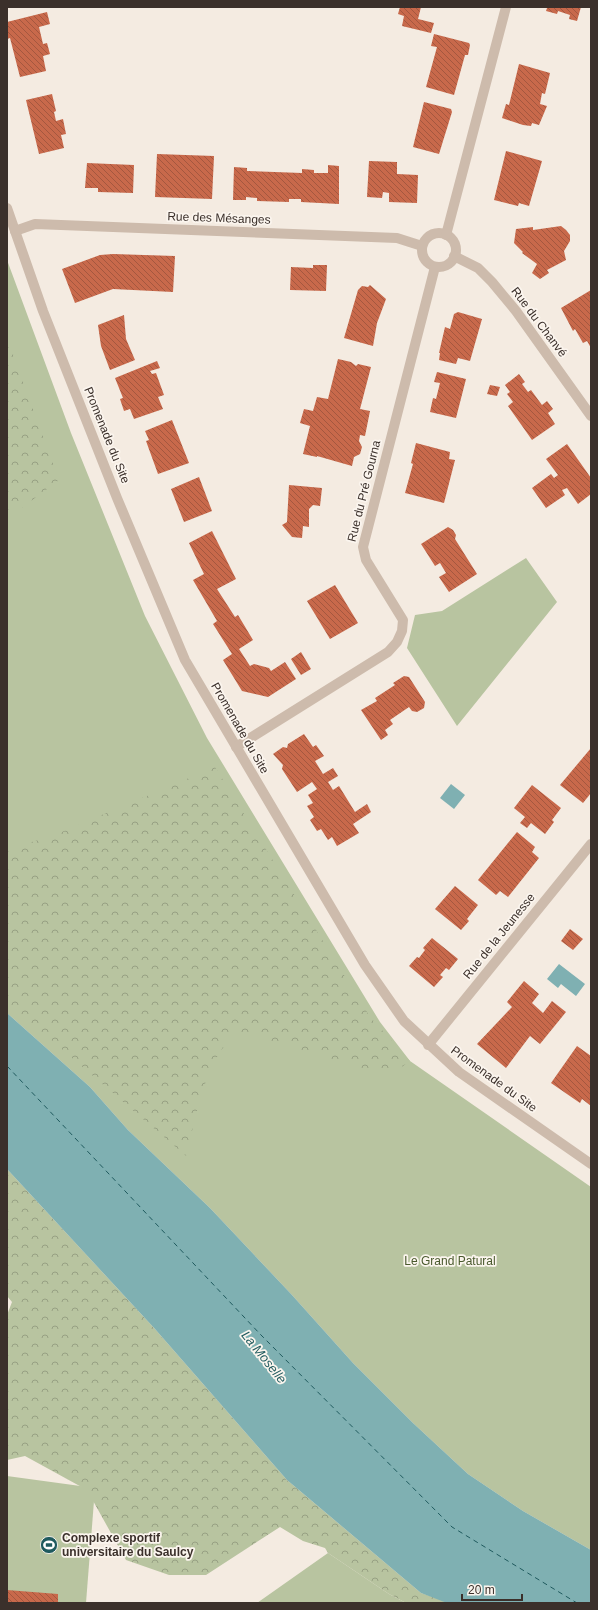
<svg xmlns="http://www.w3.org/2000/svg" width="598" height="1610" viewBox="0 0 598 1610" font-family="Helvetica,sans-serif">
<style>
.green{fill:#b8c4a0}
.forest{fill:url(#forest-crowns)}
.water{fill:#7fb0b2}
.lines{fill:none;stroke-linecap:round;stroke-linejoin:round}
.ferry{stroke:#1f5a5e;stroke-width:1;stroke-dasharray:5 4;stroke-linecap:butt}
.building{fill:url(#building-back-hatch)}
.minor{stroke:#cdbbac;stroke-width:10}
.labels{text-anchor:middle;dominant-baseline:central;stroke-width:3.5;stroke-linejoin:round;paint-order:stroke}
.street-label{font-size:12px;fill:#3b302b;stroke:#fbf5ee}
.park-label{font-size:12px;fill:#4a5a2e;stroke:#fbf5ee}
.poi-label{font-size:12px;font-weight:bold;fill:#3b302b;stroke:#fbf5ee;text-anchor:start}
.water-label{font-size:13px;font-style:italic;fill:#1f5a5e;stroke:#fbf5ee}
</style>
<defs>
<pattern id="forest-crowns" width="20" height="18" patternUnits="userSpaceOnUse"><rect width="20" height="18" fill="#b8c4a0"/><path d="M2 6a3 3 0 1 1 6 0M12 15a3 3 0 1 1 6 0" fill="none" stroke="#97a083"/></pattern>
<pattern id="building-back-hatch" width="6" height="6" patternUnits="userSpaceOnUse"><rect width="6" height="6" fill="#c8694b"/><path d="M-1 5l2 2M0 0l6 6M5-1l2 2" fill="none" stroke="#a4573f"/></pattern>
</defs>
<rect width="100%" height="100%" fill="#f4ebe1"/>
<!-- green -->
<g class="green">
<path d="M7,260L71,433L145,616L207,738L380,1022L410,1061L591,1187V1550L523,1511L468,1474L413,1423L353,1363L292,1295L210,1208L128,1130L90,1087L7,1013Z"/>
<path d="M526,558L557,602L457,726L407,648L415,615L442,611Z"/>
<path d="M7,1476L95,1488L86,1603H7Z"/>
<path d="M328,1553L389,1594L406,1603H257Z"/>
</g>
<!-- forest -->
<g class="forest">
<path d="M7,338L59,480L7,519Z"/>
<path d="M215,767L370,1017L410,1061L389,1076L255,1036L233,1035C203,1068 197,1114 186,1156L7,1002V850L57,834Z"/>
<path d="M7,1169L155,1329L287,1480L421,1593L445,1601L442,1603H406L389,1594L328,1553L325,1548L303,1541L280,1527L206,1575H169L126,1560L87,1490L25,1456L7,1460V1315L12,1302L7,1296Z"/>
</g>
<!-- water -->
<g class="water">
<path d="M451,784L465,795L454,809L440,798Z"/>
<path d="M559,964L585,984L576,996L561,984L558,988L547,979Z"/>
<path d="M7,1013L90,1087L128,1130L210,1208L292,1295L353,1363L413,1423L468,1474L523,1511L591,1550V1603H447L421,1593L287,1480L155,1329L7,1169Z"/>
</g>
<g class="lines">
<!-- ferry -->
<path class="ferry" d="M7,1066L261,1335L452,1527L577,1603"/>
</g>
<!-- building -->
<g class="building">
<path d="M400,7H421L418,19L434,23L431,33L402,26L404,16L398,14Z"/>
<path d="M544,7H581L577,21L569,19L570,15L558,11L557,14L546,11L547,8Z"/>
<path d="M47,12L50,24L39,27L43,44L47,43L50,54L43,56L46,71L20,77L10,38L7,39V22Z"/>
<path d="M434,34L469,43L470,45L468,55H465L454,95L426,87L437,47L431,46Z"/>
<path d="M519,64L550,73L545,94L542,93L540,104L547,106L539,125L532,123L531,126L523,125L502,118L506,104L509,105Z"/>
<path d="M52,94L56,111L54,112L56,121L63,119L66,134L61,135L64,148L39,154L26,100Z"/>
<path d="M424,102L451,109L452,112L439,154L413,147Z"/>
<path d="M506,151L542,161L529,206L519,203L518,206L494,200Z"/>
<path d="M157,154L214,156L212,199L155,197Z"/>
<path d="M369,161L397,162V174L418,175L417,203L389,202V193L383,192L382,198L367,197Z"/>
<path d="M87,163L134,165L133,193L98,192V188H85Z"/>
<path d="M328,165L339,166V204L301,202V199H289V202L257,201V198L246,197V200H233L234,167L247,168V171L302,173V169L314,170V173H328Z"/>
<path d="M561,226L566,230L570,235V241L564,251L566,260L547,270L549,273L540,279L532,273L537,264L522,253L523,252L514,243L516,229L533,227V230Z"/>
<path d="M113,254L175,256L173,292L113,289L75,303L62,269L100,255Z"/>
<path d="M313,265H327L326,291L290,290L291,267L313,268Z"/>
<path d="M370,285L386,299L377,323L373,346L344,338L358,290L362,286L368,287Z"/>
<path d="M591,290V348L587,341L583,343L575,329L573,331L561,308Z"/>
<path d="M458,312L482,319L470,361L458,358L456,364L439,360L440,353H439L445,327L450,329L454,314Z"/>
<path d="M124,315L126,339L135,360L110,370L101,346L98,325Z"/>
<path d="M338,359L351,362L356,366L358,364L371,367L360,409L370,411L365,436L360,435L359,441L362,447L360,454L354,457L352,466L317,456V457L303,454L310,426L300,423L304,409L313,411L317,397L328,399Z"/>
<path d="M157,361L160,368L150,371L152,374L156,373L164,395L158,397L163,409L134,419L130,409L124,411L120,399L123,398L115,378Z"/>
<path d="M437,372L466,379L456,418L430,412L433,398L436,399L440,383L434,382Z"/>
<path d="M519,374L525,382L522,384L528,392L531,390L542,405L547,401L553,409L548,413L555,424L532,440L508,406L513,402L507,394L510,392L505,385Z"/>
<path d="M490,385L500,387L497,396L487,394Z"/>
<path d="M172,420L189,463L158,474L146,441L149,440L145,431Z"/>
<path d="M416,443L450,452L449,459L455,460L444,503L405,493L413,464L411,463Z"/>
<path d="M567,444L591,478V494L578,504L567,488L562,490L565,495L546,508L532,488L551,474L554,478L558,475L546,459Z"/>
<path d="M199,477L212,511L184,522L171,489Z"/>
<path d="M289,485L322,488L320,506L313,505L309,509V527L303,526L302,538L292,537L282,525L287,522Z"/>
<path d="M448,527L453,530L456,535L455,539L477,574L449,592L439,577L446,573L440,563L435,566L421,544Z"/>
<path d="M212,531L236,579L217,589L235,617L238,615L253,640L239,649L250,666L254,664L269,668L271,671L285,662L296,679L268,697L242,691L223,660L232,654L213,624L217,621L193,580L204,574L189,543Z"/>
<path d="M335,585L358,623L330,639L307,601Z"/>
<path d="M301,652L311,669L301,675L291,659Z"/>
<path d="M404,676L409,677L425,702L424,708L417,712L412,711L409,707L390,720L393,724L385,730L388,735L381,740L361,710L377,701L375,698L395,685L393,683Z"/>
<path d="M304,734L313,747L316,745L324,756L315,761L323,774L333,768L338,776L328,782L333,790L339,786L355,812L367,804L371,812L353,824L359,833L337,846L332,837L328,840L321,829L317,831L310,820L314,817L307,806L313,803L308,795L317,789L312,782L297,792L282,769L283,765L273,754L283,747L287,748L288,744Z"/>
<path d="M591,748V793L583,803L560,785Z"/>
<path d="M532,785L561,808L552,820L554,822L545,834L531,823L527,828L520,823L525,817L514,808Z"/>
<path d="M517,832L535,847L532,852L539,858L508,897L500,891L496,895L478,880Z"/>
<path d="M455,886L478,905L467,919L469,921L461,930L435,909Z"/>
<path d="M570,929L583,939L573,950L561,941Z"/>
<path d="M432,938L458,959L449,970L446,968L440,975L443,977L434,987L409,966L417,957L419,958L425,950L423,948Z"/>
<path d="M524,981L539,994L532,1003L543,1013L552,1001L566,1012L540,1044L530,1036L506,1068L477,1044L512,1007L507,1002Z"/>
<path d="M577,1046L591,1056V1106L582,1099L580,1103L551,1083Z"/>
<path d="M7,1590L58,1594V1603H7Z"/>
</g>
<g class="lines">
<!-- minor -->
<g class="minor">
<path d="M7,208L43,311L117,498L185,660L365,965L404,1021L459,1072L591,1164"/>
<path d="M15,231L35,224L397,238L422,246"/>
<circle cx="439" cy="250" r="17"/>
<path d="M446,235L506,7"/>
<path d="M454,256L478,268L492,282L516,311L591,416"/>
<path d="M236,747L388,652L397,642L402,631L403,620L366,560L363,547L435,267"/>
<path d="M428,1045L591,844"/>
</g>
</g>
<!-- icons -->
<defs>
<symbol id="stadium-disc" viewBox="-11 -11 22 22"><circle r="9.5" fill="#1f5a5e" stroke="#fbf5ee"/><path d="M0-5a6.5 5 0 1 0 0 10a6.5 5 0 1 0 0-10ZM-3.5-1.8h7v3.6h-7Z" fill="#fff"/></symbol>
</defs>
<g fill-rule="evenodd">
<use href="#stadium-disc" x="39" y="1535" width="20" height="20"/>
</g>
<g class="labels">
<!-- street labels -->
<g class="street-label">
<text transform="translate(219 218) rotate(2)">Rue des Mésanges</text>
<text transform="translate(539 322) rotate(53)">Rue du Chanvé</text>
<text transform="translate(107 435) rotate(68)">Promenade du Site</text>
<text transform="translate(364 491) rotate(-76)">Rue du Pré Gourna</text>
<text transform="translate(240 728) rotate(60)">Promenade du Site</text>
<text transform="translate(499 936) rotate(-51)">Rue de la Jeunesse</text>
<text transform="translate(494 1079) rotate(36)">Promenade du Site</text>
</g>
<!-- park labels -->
<g class="park-label">
<text x="450" y="1261">Le Grand Patural</text>
</g>
<!-- poi labels -->
<g class="poi-label">
<text x="62" y="1538">Complexe sportif<tspan x="62" dy="14">universitaire du Saulcy</tspan></text>
</g>
<!-- water labels -->
<g class="water-label">
<text transform="translate(264 1357) rotate(51)">La Moselle</text>
</g>
</g>
<!-- border -->
<rect width="598" height="1610" fill="none" stroke="#3b302b" stroke-width="16"/>
<!-- scale -->
<path d="M462 1594v6h60v-6" fill="none" stroke="#3b302b" stroke-width="2"/>
<text x="468" y="1594" font-size="12" fill="#3b302b" stroke="#fbf5ee" stroke-width="3" paint-order="stroke">20 m</text>
</svg>
